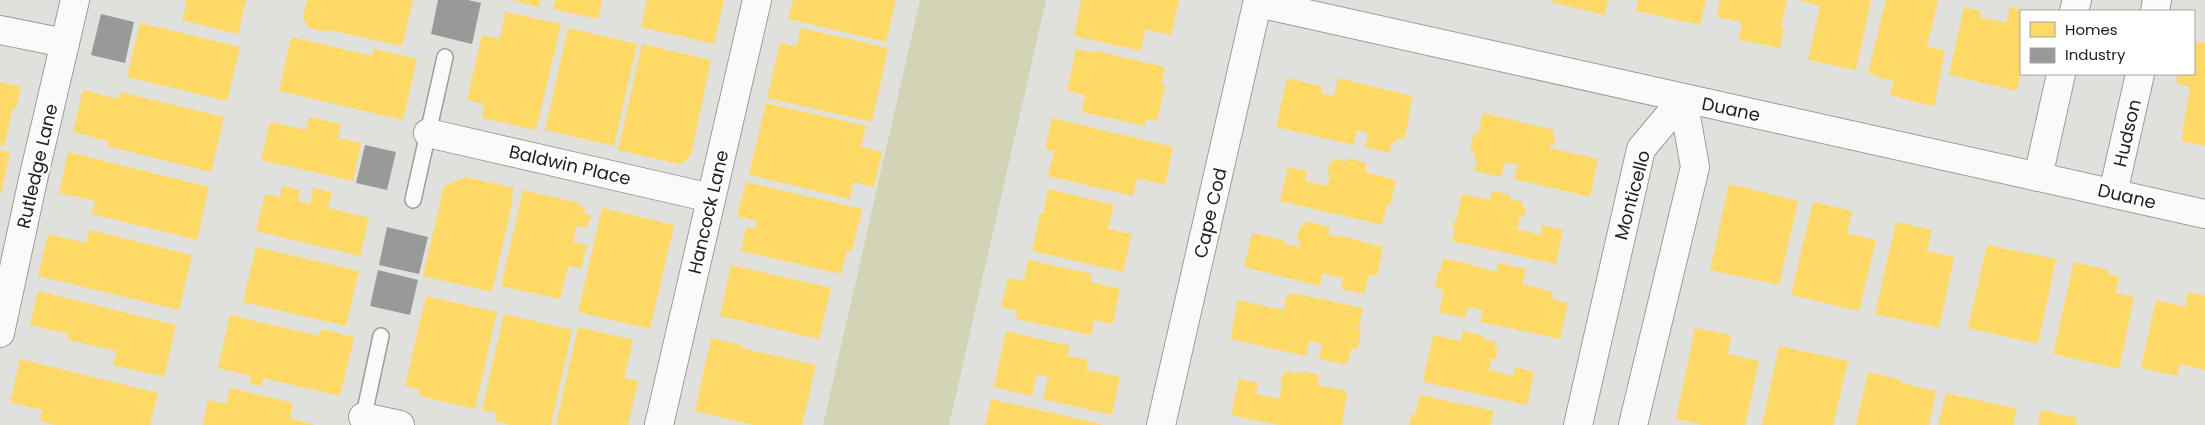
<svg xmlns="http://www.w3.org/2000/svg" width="2205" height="425" viewBox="0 0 2205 425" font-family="Poppins,sans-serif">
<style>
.green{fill:#d3d4b6}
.homes{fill:#ffd966}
.industry{fill:#999}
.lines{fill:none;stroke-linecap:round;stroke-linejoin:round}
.lane-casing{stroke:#9d9d9a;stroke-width:18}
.street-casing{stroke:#9d9d9a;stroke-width:30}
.lane{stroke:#fafafa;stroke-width:15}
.street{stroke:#fafafa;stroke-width:28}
.labels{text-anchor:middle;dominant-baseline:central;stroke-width:5;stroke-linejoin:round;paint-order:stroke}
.street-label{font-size:18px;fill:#21211e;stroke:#fffffe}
</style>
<rect width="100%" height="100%" fill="#e0e0dc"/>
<!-- green -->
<path class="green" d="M920,0H1046L949,425H823Z"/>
<!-- homes -->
<g class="homes">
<path d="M246,0L238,34L182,20L187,2L182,0Z"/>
<path d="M307,0H413L402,46L329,30V32L309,28L303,18Z"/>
<path d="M512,0H540L539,7Z"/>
<path d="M555,0H602L598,19L553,9Z"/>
<path d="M647,0H724L714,44L641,27Z"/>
<path d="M793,0H896L886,42L788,19Z"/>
<path d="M1081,0H1179L1171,35L1145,29L1141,51L1074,36Z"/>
<path d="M1551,0H1608L1604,15L1551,2Z"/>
<path d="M1638,0H1706L1700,25L1636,11Z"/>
<path d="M1720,0H1787L1781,27L1784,28L1780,48L1739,40L1742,22L1717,17Z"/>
<path d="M1871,0L1856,70L1808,60L1820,6L1799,0Z"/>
<path d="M1886,0H1938L1927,46L1945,51L1934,107L1890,95L1894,80L1886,78V80L1879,78V76L1868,73Z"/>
<path d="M1964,7L1981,11L1979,17L2006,23L2010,7L2021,10V71L2017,91L1949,75Z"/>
<path d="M505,12L561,24L536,130L482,118L484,104L467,100L482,35L500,39Z"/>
<path d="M140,23L240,47L227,101L127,77Z"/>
<path d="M568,28L637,44L614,146L545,130Z"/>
<path d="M801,28L888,48L872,122L767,98L780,43L797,46Z"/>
<path d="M291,37L372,56L374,49L417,59L403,120L279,91Z"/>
<path d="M2194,41L2205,43V146L2181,141L2190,87L2176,83L2178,74H2194Z"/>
<path d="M642,44L711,60L691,155L685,162L678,164L618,150Z"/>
<path d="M1076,49L1096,53V51L1165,67L1161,85H1165L1157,121L1146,119L1145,126L1082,112L1085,95L1067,91Z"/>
<path d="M1287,78L1323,87L1321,93L1334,96L1338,78L1412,96L1405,139L1398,138L1397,142H1392L1389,153L1365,147L1368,133L1357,130L1353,145L1276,127Z"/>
<path d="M0,82L21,87L16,108L13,107L4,146L0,145Z"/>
<path d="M83,90L118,99L120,92L224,117L211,172L107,146L108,141L73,132Z"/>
<path d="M766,103L866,126L861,147L882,152L874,187L853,182L850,199L749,175Z"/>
<path d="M1483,113L1554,130L1552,136L1556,137L1554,145L1551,144L1550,148L1598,159L1590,197L1514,179L1518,165L1505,162L1501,177L1474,171L1477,160L1474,159L1475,153L1470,151L1474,133L1478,134Z"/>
<path d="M309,117L341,124L338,138L361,143L353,181L261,160L270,122L306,130Z"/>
<path d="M1052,118L1173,147L1165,185L1137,178L1133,196L1048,176L1054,151L1045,149Z"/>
<path d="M0,150L10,152L1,194H0Z"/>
<path d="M68,152L209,187L197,240L92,214L95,201L59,193Z"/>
<path d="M1334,158L1347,162L1348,158L1367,163L1365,172L1396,180L1390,205H1387L1382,225L1280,201L1288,167L1307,171L1305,181L1328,186L1330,173H1327L1330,162L1333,163Z"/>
<path d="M465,177L514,188L511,199H513L492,292L423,276L444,186Z"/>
<path d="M746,182L862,209L852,251L847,250L841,274L741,251L746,227L755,229L757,221L737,216Z"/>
<path d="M1729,184L1798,201L1779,285L1710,270Z"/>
<path d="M282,186L300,190L298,201L310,204L313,188L332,192L328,208L369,218L360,256L256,231L265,194L280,197Z"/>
<path d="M1048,189L1114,205L1108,229L1132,234L1123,272L1032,251L1040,214H1043Z"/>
<path d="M523,190L579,203L578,206L585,207L584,214L592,216L586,228L577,225L573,242L587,245L581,269L568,266L560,299L501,286Z"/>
<path d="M1492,191L1510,195L1509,199L1523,202L1522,207L1526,208L1524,217L1520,216L1517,229L1541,235L1542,225L1563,230L1556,264L1452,241L1455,228L1453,227L1454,221H1456L1462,194L1490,200Z"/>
<path d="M1813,202L1852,211L1847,233L1876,240L1859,311L1791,295Z"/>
<path d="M602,208L674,225L650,329L578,312Z"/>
<path d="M1304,221L1330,227L1328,235L1338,237V235L1383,247L1377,276L1369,275L1364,294L1341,289L1343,278L1322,273L1320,286L1244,267L1252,233L1284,240V244L1299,247L1300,241L1297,240L1300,226L1303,227Z"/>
<path d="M1896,222L1932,230L1927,251L1954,257L1939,328L1875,314Z"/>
<path d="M89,230L192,255L179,310L38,276L48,234L86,243Z"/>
<path d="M1987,245L2056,259L2038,344L1968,328Z"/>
<path d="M256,247L359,271L346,326L243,302Z"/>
<path d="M1443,259L1465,263L1496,272L1499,263L1526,269L1522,284L1553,292L1552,299L1568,303L1560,339L1480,322L1483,310L1468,307L1465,318L1439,312L1444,290L1435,288L1438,271H1440Z"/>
<path d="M1028,260L1092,274L1090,282L1120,289L1113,324L1094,320L1091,335L1016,319L1017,311L1001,307L1008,278L1024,281Z"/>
<path d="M2074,262L2109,270L2108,274L2119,276L2116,293L2134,297L2119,369L2053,354Z"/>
<path d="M731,265L831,288L819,339L720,316Z"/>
<path d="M38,291L176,325L164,377L113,365L117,351L68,340L69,334L30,325Z"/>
<path d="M2188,292L2205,296V370L2180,364L2177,376L2141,368L2156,300L2185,307Z"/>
<path d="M1292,293L1363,308L1358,330H1361L1358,349L1352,348L1346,365L1319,359L1322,344L1309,341L1306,356L1230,339L1238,300L1287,311L1284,308L1286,298Z"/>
<path d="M426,296L497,312L475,409L419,396L420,390L405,386Z"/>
<path d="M504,314L572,330L551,425H510L495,421L496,413L482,410Z"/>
<path d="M230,315L319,336L321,329L354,337L340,396L263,378L262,386L249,383L251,376L218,368Z"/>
<path d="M578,327L633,340L624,378L638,381L628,425H556Z"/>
<path d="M1695,328L1731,335L1728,354L1759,361L1745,425H1702L1676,419Z"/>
<path d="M1006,331L1070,346L1067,356L1088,360L1086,370L1120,377L1112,415L1043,399L1048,377L1037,374L1032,396L994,387Z"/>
<path d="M1463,331L1484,336L1483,339L1496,342L1494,348H1498L1496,359L1492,358L1489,370L1513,376L1515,367L1534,372L1527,405L1423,382L1433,335L1461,341Z"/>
<path d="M711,338L741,345V348L816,365L802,425H753L695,411Z"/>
<path d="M1779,346L1848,361L1833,425H1762Z"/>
<path d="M20,359L158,393L150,425H54L40,421L42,410L10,402Z"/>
<path d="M1285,371L1301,374V371L1320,375L1317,385L1347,391L1342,425H1279L1231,415L1239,379L1258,383L1256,394L1279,399L1282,386L1281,377L1285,375Z"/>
<path d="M1868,372L1901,380V383L1936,391L1929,425H1856Z"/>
<path d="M230,388L293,403L290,418L314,425H203L208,400L226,404Z"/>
<path d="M1946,393L2017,409L2013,425H1938Z"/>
<path d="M1420,395L1494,411L1490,425H1409L1411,414L1415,415Z"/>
<path d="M991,399L1101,424V425H985Z"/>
<path d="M2041,410L2077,418L2076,425H2038Z"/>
</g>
<!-- industry -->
<g class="industry">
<path d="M438,0H468L481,3L472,44L431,34Z"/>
<path d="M101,14L134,22L125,63L91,55Z"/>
<path d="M365,145L396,152L387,190L356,183Z"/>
<path d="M387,227L428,237L419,274L379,265Z"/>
<path d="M378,270L418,280L410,315L370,306Z"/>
</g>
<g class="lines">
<defs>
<g id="lane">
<path d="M413,200L445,57"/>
<path d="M362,424L381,336"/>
</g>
<g id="street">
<path d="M1258,3L2205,214"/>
<path d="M2074,11L2077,0"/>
<path d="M2155,11L2157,0"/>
<path d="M0,30L65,43"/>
<path d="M428,133L711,198"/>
<path d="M2038,177L2061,74"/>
<path d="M2113,193L2140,74"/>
<path d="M0,333L34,175L75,0"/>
<path d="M363,417L400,425"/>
<path d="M659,425L757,0"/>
<path d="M1161,425L1258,0"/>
<path d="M1578,425L1641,149L1683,99"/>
<path d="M1633,425L1695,167L1683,99"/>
</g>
</defs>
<!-- lane casing -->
<use href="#lane" class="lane-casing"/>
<!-- street casing -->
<use href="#street" class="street-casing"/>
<!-- lane -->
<use href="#lane" class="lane"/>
<!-- street -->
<use href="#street" class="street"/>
</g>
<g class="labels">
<!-- street labels -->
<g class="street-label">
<text transform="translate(1731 109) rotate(12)">Duane</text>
<text transform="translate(2127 133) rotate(-77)">Hudson</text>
<text transform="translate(570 165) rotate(13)">Baldwin Place</text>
<text transform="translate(37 166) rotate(-77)">Rutledge Lane</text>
<text transform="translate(1632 195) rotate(-75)">Monticello</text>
<text transform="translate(2127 196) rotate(13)">Duane</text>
<text transform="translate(708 212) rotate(-77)">Hancock Lane</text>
<text transform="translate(1210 213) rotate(-77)">Cape Cod</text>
</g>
</g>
<!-- legend -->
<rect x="2020" y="10" width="175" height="65" fill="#fffffe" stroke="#a6a6a4"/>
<rect x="2030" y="22" width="25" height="15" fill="#ffd966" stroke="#a6a6a4"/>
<text x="2065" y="35" font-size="15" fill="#21211e">Homes</text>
<rect x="2030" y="48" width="25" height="15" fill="#999999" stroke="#a6a6a4"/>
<text x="2065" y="60" font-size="15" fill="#21211e">Industry</text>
</svg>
